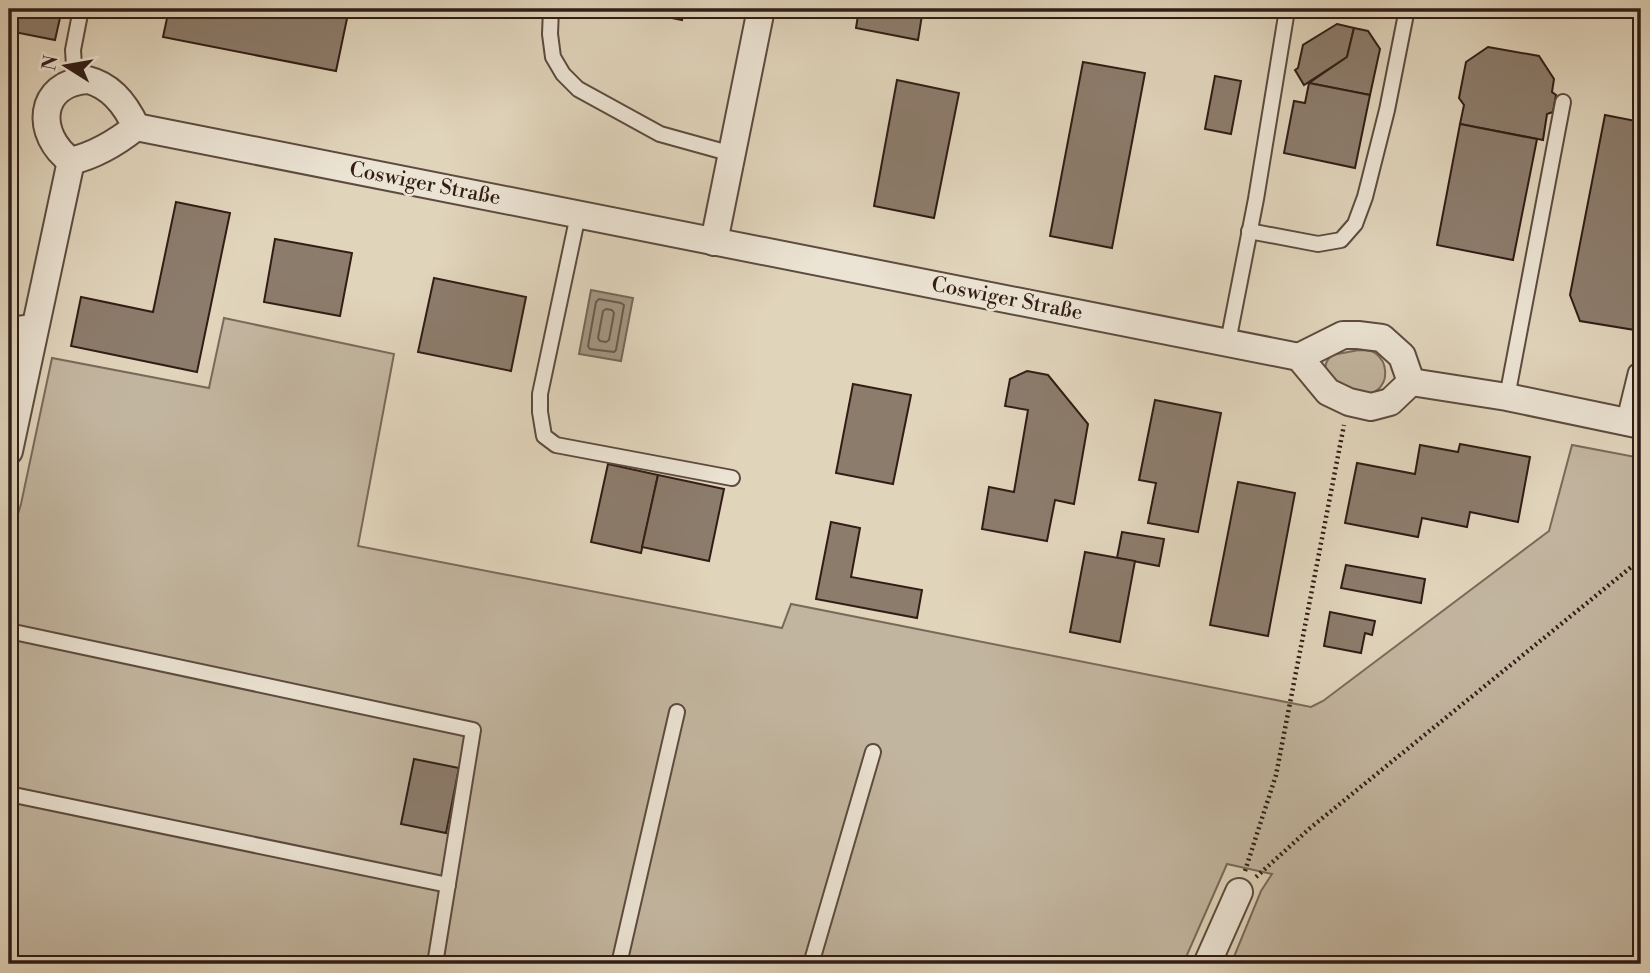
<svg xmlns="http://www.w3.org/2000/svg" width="1650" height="973" viewBox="0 0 1650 973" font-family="'Libre Bodoni',serif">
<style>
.green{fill:#c2b59f;stroke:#7a695a;stroke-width:2}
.water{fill:#a49683;stroke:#766657;stroke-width:2}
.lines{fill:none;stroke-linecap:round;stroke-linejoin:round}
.shore{stroke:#6a5a4c;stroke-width:2}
.building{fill:#8c7c6c;stroke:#311d16;stroke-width:2}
.service-casing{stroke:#5d4b3f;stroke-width:18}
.minor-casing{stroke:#5d4b3f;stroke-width:30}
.path{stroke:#311d16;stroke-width:4.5;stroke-dasharray:2 3.5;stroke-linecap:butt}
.service{stroke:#ebe3d3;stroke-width:14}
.minor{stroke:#ebe3d3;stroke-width:26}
.labels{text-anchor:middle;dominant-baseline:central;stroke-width:5;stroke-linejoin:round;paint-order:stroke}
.street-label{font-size:21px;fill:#311d16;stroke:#ebe3d3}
</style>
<rect width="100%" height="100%" fill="#e0d4bb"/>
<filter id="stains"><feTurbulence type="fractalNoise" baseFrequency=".00286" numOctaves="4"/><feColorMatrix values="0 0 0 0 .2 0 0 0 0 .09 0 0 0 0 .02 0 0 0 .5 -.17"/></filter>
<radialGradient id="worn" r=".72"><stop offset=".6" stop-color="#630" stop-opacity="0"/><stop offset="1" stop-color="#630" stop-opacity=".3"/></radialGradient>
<!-- green -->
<g class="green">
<path d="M224,318L394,354L358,546L782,628L791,604L1311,707L1323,701L1549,531L1572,445L1641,458V964H1231L1261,891L1272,874L1227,864L1183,964H9V525L18,514L21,504L52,358L209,388Z"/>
<path d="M1359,350C1365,350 1371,350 1375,353C1388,362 1389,382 1376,391C1372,394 1365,395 1360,394C1355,393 1350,389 1345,387C1332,379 1316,370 1332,355Z"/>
</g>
<!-- water -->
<path class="water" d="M591,290L633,298L621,361L579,354Z"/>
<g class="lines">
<!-- shore -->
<g class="shore">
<path d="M599,299L621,303L624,305L616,350L614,352L590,349L588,346L596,302Z"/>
<path d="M606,309L612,310L614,313L609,340L606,342L600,341L598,338L603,311Z"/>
</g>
</g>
<!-- building -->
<g class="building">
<path d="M9,9H62L55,40L9,31Z"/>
<path d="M169,9H349L336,71L163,37Z"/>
<path d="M664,9H684L682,20L662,16Z"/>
<path d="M859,9H923L918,40L856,28Z"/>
<path d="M1337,24L1354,28L1347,57L1304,85L1295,70L1298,68L1303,45Z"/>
<path d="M1354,28L1368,31L1380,49L1370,95L1309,83L1347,57Z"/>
<path d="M1488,47L1539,56L1554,79L1552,92L1556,95L1553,112L1547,114L1543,140L1460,124L1464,105L1459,98L1466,62Z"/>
<path d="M1083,62L1145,73L1112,248L1050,236Z"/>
<path d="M1215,76L1241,81L1231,134L1205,129Z"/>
<path d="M897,80L959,93L934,218L874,206Z"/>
<path d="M1309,83L1370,95L1355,168L1284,153L1294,101L1305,103Z"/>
<path d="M1605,115L1641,122V331L1580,321L1570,295Z"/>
<path d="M1460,124L1537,139L1513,260L1437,245Z"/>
<path d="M176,202L230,213L197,372L71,346L81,297L153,312Z"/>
<path d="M275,239L352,253L340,316L264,302Z"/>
<path d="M434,278L526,297L511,371L418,352Z"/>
<path d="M1027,371L1048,375L1088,424L1074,504L1055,500L1047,541L982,529L989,487L1014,492L1028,410L1005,406L1010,379Z"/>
<path d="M853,384L911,395L893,484L836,473Z"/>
<path d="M1155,400L1221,413L1198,532L1148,523L1156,483L1139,480Z"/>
<path d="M1460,444L1530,457L1518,522L1470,512L1467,527L1422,518L1418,537L1345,523L1357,463L1415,474L1420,445L1458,452Z"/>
<path d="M608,464L658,475L641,553L591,542Z"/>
<path d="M658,475L724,489L709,561L642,547Z"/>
<path d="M1238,482L1295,493L1268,636L1210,625Z"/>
<path d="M831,522L860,528L851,577L922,590L917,618L816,599Z"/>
<path d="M1122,532L1164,539L1159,566L1117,558Z"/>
<path d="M1085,552L1135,561L1120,642L1070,632Z"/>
<path d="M1346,565L1425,579L1421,603L1341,588Z"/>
<path d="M1330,612L1375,621L1372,635L1365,633L1361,653L1324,646Z"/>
<path d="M414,759L459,768L446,833L401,824Z"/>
</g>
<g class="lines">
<defs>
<g id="service">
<path d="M551,9L550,34L553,57L563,74L578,89L660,134L732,154"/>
<path d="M75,81L73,50L81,9"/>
<path d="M578,215L540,394V412L544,436L556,445L732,478"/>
<path d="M1249,231L1318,244L1341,240L1355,224L1365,197L1387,110L1406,14L1403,9"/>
<path d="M1228,342L1256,199L1286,16L1290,9"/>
<path d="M1507,397L1563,102"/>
<path d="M1624,421L1636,372L1641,371"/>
<path d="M9,631L473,730L435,964"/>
<path d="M9,794L448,885"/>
<path d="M619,964L677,712"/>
<path d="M811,964L873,752"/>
</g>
<g id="minor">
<path d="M88,80C112,86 126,105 136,127C116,143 96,155 71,161C35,135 37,83 88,80Z"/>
<path d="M136,127L1299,357L1328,392L1349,402L1371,407L1390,402L1411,382"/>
<path d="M714,242L761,9"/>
<path d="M9,331L34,328"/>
<path d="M1299,357L1343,335H1358L1382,338L1402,356L1411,382"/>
<path d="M1411,382L1507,397L1641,425"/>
<path d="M9,451L71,161"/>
<path d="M1207,964L1239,892"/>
</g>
</defs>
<!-- service casing -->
<use href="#service" class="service-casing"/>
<!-- minor casing -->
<use href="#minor" class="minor-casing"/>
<!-- path -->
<g class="path">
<path d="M1245,871L1276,775L1344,425"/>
<path d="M1256,877L1309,829L1641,559"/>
</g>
<!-- service -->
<use href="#service" class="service"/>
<!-- minor -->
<use href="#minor" class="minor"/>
</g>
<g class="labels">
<!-- street labels -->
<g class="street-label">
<text transform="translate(425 184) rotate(11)">Coswiger Straße</text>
<text transform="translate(1007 299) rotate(11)">Coswiger Straße</text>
</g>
</g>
<!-- margin -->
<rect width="1650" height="973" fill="none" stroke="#e0d4bb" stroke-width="35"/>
<rect x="10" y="10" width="1629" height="952" fill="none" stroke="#311d16" stroke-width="3.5"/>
<rect x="18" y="18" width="1615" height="938" fill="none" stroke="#311d16" stroke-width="2"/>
<!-- north arrow -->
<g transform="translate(66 66) rotate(281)" stroke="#ebe3d3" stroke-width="5" paint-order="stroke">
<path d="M0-5L12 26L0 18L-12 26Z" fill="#311d16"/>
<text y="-10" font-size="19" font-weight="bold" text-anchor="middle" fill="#311d16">N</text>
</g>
<rect width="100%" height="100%" filter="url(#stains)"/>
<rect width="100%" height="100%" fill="url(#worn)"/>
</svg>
